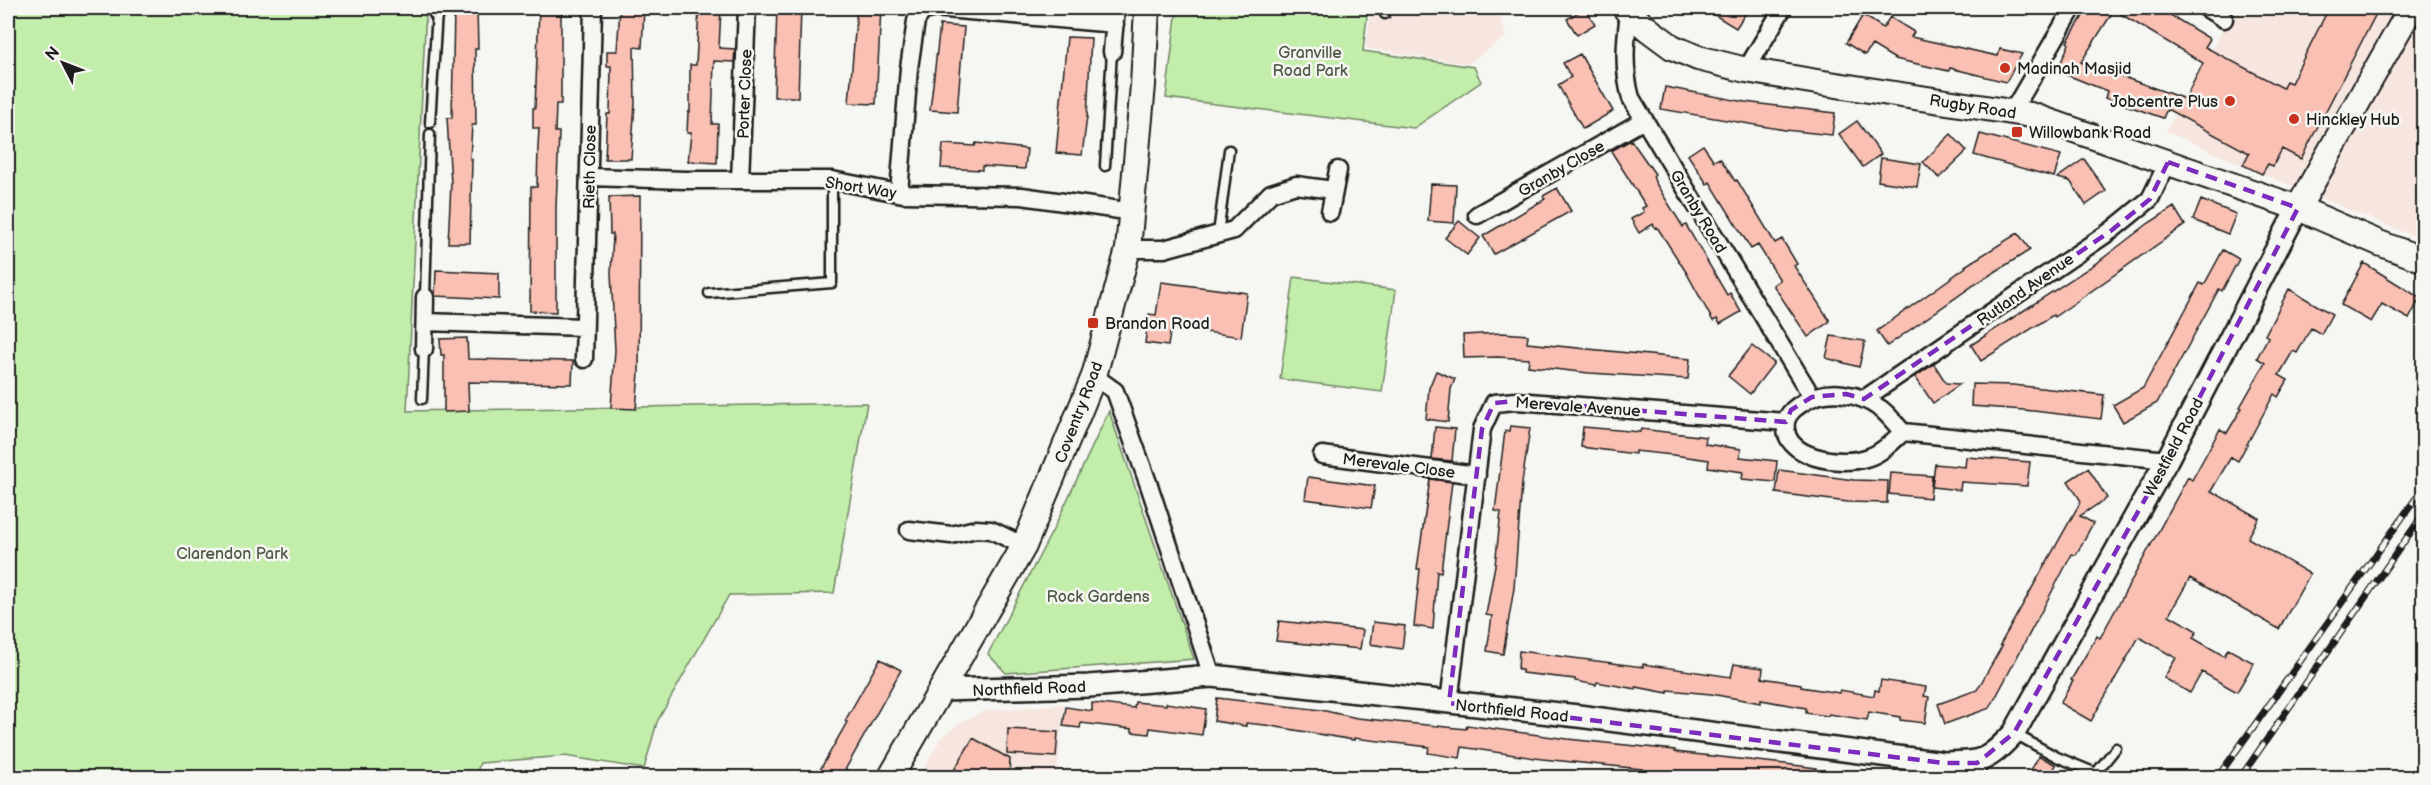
<svg xmlns="http://www.w3.org/2000/svg" width="2431" height="785" font-family="'Balsamiq Sans',sans-serif">
  <rect width="100%" height="100%" fill="#f6f6f2"/>
  <filter id="ink" filterUnits="userSpaceOnUse"><feTurbulence type="fractalNoise" baseFrequency=".0167" numOctaves="2"/><feDisplacementMap in="SourceGraphic" scale="12" xChannelSelector="R" yChannelSelector="G"/><feConvolveMatrix kernelMatrix="1 2 1 2 8 2 1 2 1" color-interpolation-filters="sRGB"/></filter>
  <g filter="url(#ink)">
    <path fill="#f7e6df" d="M 1371,8 L 1498,8 L 1506,37 L 1468,64 L 1366,48 Z
      M 2235,8 L 2423,8 L 2423,240 L 2262,174 L 2166,131 Z
      M 1064,704 L 1057,776 L 1010,771 L 1009,777 L 919,778 L 941,738 L 961,722 L 985,711 Z"/>
    <path fill="#c2edaa" stroke="#6f8463" stroke-width="1.5" d="M 8,8 L 426,8 L 407,411 L 867,403 L 834,593 L 729,595 L 657,722 L 644,769 L 565,756 L 480,763 L 475,778 L 8,777 Z
      M 1177,8 L 1368,8 L 1363,51 L 1474,67 L 1481,82 L 1414,128 L 1166,98 Z
      M 1294,277 L 1396,290 L 1382,392 L 1280,379 Z
      M 1109,411 L 1194,659 L 1006,673 L 988,654 L 1054,528 Z"/>
    <path fill="#fac0b3" stroke="#1c1c1c" stroke-width="1.5" fill-rule="evenodd" d="M 454,8 L 477,8 L 478,49 L 475,49 L 476,125 L 472,125 L 470,159 L 472,159 L 470,243 L 448,243 L 451,184 L 447,118 L 452,118 Z
      M 539,8 L 561,8 L 561,104 L 556,104 L 555,132 L 559,132 L 556,207 L 556,312 L 530,311 L 531,187 L 537,187 L 538,147 L 539,128 L 533,128 L 533,108 L 535,108 Z
      M 620,8 L 644,8 L 642,48 L 634,47 L 635,103 L 631,159 L 605,159 L 607,114 L 610,114 L 611,66 L 607,66 L 607,51 L 617,51 Z
      M 699,8 L 721,8 L 719,48 L 735,49 L 734,62 L 714,61 L 712,124 L 718,124 L 717,163 L 688,161 L 691,133 L 687,133 L 688,112 L 690,112 L 690,65 L 696,65 Z
      M 777,8 L 801,8 L 798,97 L 774,97 Z
      M 857,8 L 881,8 L 876,104 L 849,103 Z
      M 1585,8 L 1595,24 L 1577,35 L 1567,19 Z
      M 1703,8 L 1749,8 L 1736,28 Z
      M 2088,8 L 2159,8 L 2210,39 L 2205,47 L 2283,88 L 2286,81 L 2291,83 L 2329,8 L 2379,8 L 2301,159 L 2282,149 L 2273,166 L 2268,164 L 2262,174 L 2243,165 L 2249,153 L 2167,109 L 2163,118 L 2105,98 L 2107,91 L 2057,71 L 2069,44 L 2067,42 ZM 2114,10 L 2203,63 L 2185,99 L 2081,62 Z
      M 1863,15 L 1883,28 L 1890,17 L 1914,32 L 1911,37 L 1998,56 L 2000,49 L 2022,54 L 2006,82 L 1950,68 L 1949,71 L 1895,59 L 1872,45 L 1865,55 L 1846,43 Z
      M 940,25 L 964,27 L 957,112 L 930,110 Z
      M 1067,37 L 1091,38 L 1087,117 L 1082,155 L 1056,153 Z
      M 1580,54 L 1613,111 L 1583,129 L 1558,85 L 1571,77 L 1563,63 Z
      M 1665,87 L 1745,102 L 1835,113 L 1832,135 L 1785,130 L 1661,109 Z
      M 1857,121 L 1881,154 L 1863,167 L 1839,134 Z
      M 1951,134 L 1967,151 L 1939,178 L 1923,162 Z
      M 1980,134 L 2061,155 L 2054,177 L 1974,155 Z
      M 1631,140 L 1655,174 L 1653,176 L 1655,182 L 1683,227 L 1686,225 L 1727,295 L 1730,293 L 1741,312 L 1720,324 L 1717,319 L 1713,321 L 1686,272 L 1657,227 L 1655,228 L 1653,224 L 1639,233 L 1631,219 L 1644,212 L 1642,208 L 1646,206 L 1611,151 Z
      M 976,143 L 1027,149 L 1025,169 L 982,166 L 982,170 L 941,168 L 943,144 L 975,146 Z
      M 1703,145 L 1714,161 L 1720,158 L 1735,181 L 1737,180 L 1775,243 L 1782,239 L 1797,264 L 1794,266 L 1830,321 L 1808,337 L 1773,285 L 1780,280 L 1758,245 L 1751,249 L 1710,182 L 1707,184 L 1688,155 Z
      M 1881,158 L 1921,164 L 1917,187 L 1878,181 Z
      M 2084,159 L 2106,191 L 2086,205 L 2070,181 L 2057,178 Z
      M 1431,184 L 1456,185 L 1454,223 L 1428,221 Z
      M 1557,188 L 1571,211 L 1494,254 L 1483,236 L 1545,199 L 1543,196 Z
      M 640,196 L 639,373 L 636,409 L 611,408 L 615,350 L 611,273 L 613,234 L 610,234 L 609,197 Z
      M 2201,200 L 2236,214 L 2228,234 L 2193,220 Z
      M 2174,207 L 2185,225 L 2073,304 L 2054,317 L 2053,315 L 1981,361 L 1971,345 L 2098,262 L 2149,223 Z
      M 1459,221 L 1480,238 L 1467,255 L 1445,238 Z
      M 2018,233 L 2030,250 L 1974,285 L 1887,346 L 1877,331 L 1966,267 L 1965,266 Z
      M 2223,250 L 2239,259 L 2222,291 L 2219,289 L 2157,403 L 2123,422 L 2113,405 L 2143,388 L 2200,283 L 2204,285 Z
      M 2364,263 L 2420,298 L 2409,319 L 2382,304 L 2371,322 L 2341,305 Z
      M 436,270 L 499,273 L 499,299 L 435,296 Z
      M 1161,282 L 1247,293 L 1241,337 L 1171,327 L 1168,346 L 1145,343 L 1149,314 L 1156,315 Z
      M 2289,289 L 2332,314 L 2321,334 L 2311,328 L 2297,353 L 2293,351 L 2279,375 L 2288,380 L 2278,397 L 2274,394 L 2238,461 L 2231,457 L 2211,491 L 2259,518 L 2248,538 L 2310,574 L 2279,629 L 2190,578 L 2169,615 L 2197,631 L 2193,638 L 2224,656 L 2228,649 L 2254,663 L 2237,692 L 2202,672 L 2190,693 L 2164,678 L 2176,658 L 2139,637 L 2091,721 L 2060,703 L 2073,681 L 2071,680 L 2097,636 L 2100,638 L 2188,477 L 2192,480 L 2220,429 L 2227,433 L 2242,408 L 2240,407 L 2265,363 L 2257,358 L 2268,337 L 2265,335 Z
      M 1502,333 L 1528,335 L 1527,343 L 1690,359 L 1688,379 L 1589,373 L 1528,366 L 1529,359 L 1498,357 L 1464,358 L 1463,335 Z
      M 1831,336 L 1865,341 L 1859,367 L 1826,358 Z
      M 467,338 L 468,359 L 573,361 L 572,384 L 468,382 L 469,411 L 444,412 L 444,355 L 441,355 L 440,339 Z
      M 1752,346 L 1774,363 L 1750,394 L 1728,376 Z
      M 1934,364 L 1946,383 L 1960,384 L 1933,403 L 1915,377 Z
      M 1436,371 L 1455,379 L 1451,389 L 1448,422 L 1426,419 L 1429,388 Z
      M 1972,384 L 2013,385 L 2104,395 L 2101,419 L 2024,410 L 1971,406 Z
      M 1510,426 L 1530,428 L 1522,483 L 1514,588 L 1503,654 L 1487,651 L 1492,616 L 1486,615 L 1495,565 L 1501,512 L 1495,511 L 1505,431 L 1509,431 Z
      M 1435,427 L 1455,429 L 1452,461 L 1432,459 Z
      M 1583,427 L 1640,432 L 1641,429 L 1706,437 L 1705,444 L 1741,449 L 1740,457 L 1777,461 L 1775,482 L 1742,479 L 1743,472 L 1708,467 L 1709,460 L 1673,455 L 1635,451 L 1635,454 L 1581,447 Z
      M 1966,457 L 2030,462 L 2027,486 L 1961,482 L 1960,490 L 1932,487 L 1935,464 L 1965,467 Z
      M 2088,468 L 2107,498 L 2080,516 L 2093,523 L 2076,555 L 2072,554 L 1990,708 L 1945,724 L 1938,704 L 1977,690 L 2002,646 L 2000,645 L 2081,501 L 2068,481 Z
      M 1779,470 L 1854,480 L 1888,481 L 1887,503 L 1848,502 L 1776,493 Z
      M 1891,473 L 1932,476 L 1930,498 L 1889,494 Z
      M 1308,477 L 1375,486 L 1371,508 L 1305,499 Z
      M 1430,479 L 1452,482 L 1441,572 L 1437,571 L 1433,629 L 1414,626 L 1420,569 L 1417,569 Z
      M 1279,621 L 1363,630 L 1360,649 L 1276,641 Z
      M 1373,622 L 1405,626 L 1402,649 L 1370,644 Z
      M 1519,651 L 1643,667 L 1643,664 L 1731,677 L 1734,664 L 1763,668 L 1762,678 L 1801,684 L 1801,687 L 1839,693 L 1840,690 L 1874,696 L 1875,690 L 1879,691 L 1881,680 L 1926,687 L 1924,696 L 1929,697 L 1925,723 L 1900,720 L 1900,717 L 1869,712 L 1867,720 L 1829,714 L 1828,716 L 1806,713 L 1806,708 L 1761,700 L 1761,703 L 1711,694 L 1668,690 L 1668,693 L 1636,687 L 1636,689 L 1597,682 L 1596,685 L 1575,681 L 1575,679 L 1522,673 L 1522,670 L 1518,670 Z
      M 880,659 L 901,670 L 841,777 L 816,777 L 847,722 L 845,721 Z
      M 1217,698 L 1321,710 L 1357,718 L 1466,729 L 1467,725 L 1567,739 L 1675,750 L 1675,752 L 1785,764 L 1816,768 L 1815,777 L 1678,777 L 1642,772 L 1642,769 L 1542,759 L 1462,747 L 1460,758 L 1428,753 L 1429,747 L 1354,738 L 1354,740 L 1265,725 L 1246,723 L 1246,726 L 1214,721 Z
      M 1135,702 L 1166,705 L 1166,703 L 1206,709 L 1202,735 L 1150,728 L 1149,734 L 1132,732 L 1132,729 L 1081,723 L 1080,728 L 1063,726 L 1066,707 L 1092,711 L 1092,703 L 1134,708 Z
      M 1008,729 L 1058,732 L 1056,757 L 1007,754 Z
      M 973,738 L 1010,759 L 1009,777 L 950,777 Z
      M 2039,756 L 2056,765 L 2049,777 L 2027,777 Z"/>
    <g fill="none" stroke-linecap="round" stroke-linejoin="round">
      <g stroke="#1c1c1c" stroke-width="13">
        <path id="service" d="M 1385,14 L 1387,8
          M 430,123 L 437,12
          M 1105,166 L 1112,52
          M 1218,234 L 1229,150
          M 709,293 L 832,283 L 832,180
          M 425,297 L 430,134
          M 422,399 L 424,349
          M 2015,734 L 2057,757 L 2096,773 L 2116,748"/>
      </g>
      <g stroke="#1c1c1c" stroke-width="21">
        <path id="minor" d="M 2206,8 L 2224,19
          M 437,12 L 437,8
          M 1629,13 C 1625,43 1623,69 1631,98 L 1812,397
          M 1112,52 L 1116,8
          M 1746,70 L 1783,8
          M 2012,112 L 2073,8
          M 589,177 L 686,180 L 832,180 L 903,194 L 1022,196 L 1133,212
          M 740,180 L 747,8
          M 899,193 L 909,68 L 916,21 L 922,12 L 934,8 L 1115,24
          M 1330,212 L 1338,170
          M 1477,215 L 1644,120
          M 1128,249 L 1164,249 L 1234,230 L 1271,193 L 1296,185 L 1333,190
          M 425,322 L 584,327
          M 424,349 L 425,297
          M 584,359 L 593,8
          M 1094,376 L 1115,391 L 1150,488 L 1212,676
          M 1864,399 L 2112,230 L 2150,199 L 2168,162
          M 1903,432 C 1892,442 1881,454 1866,458 C 1842,466 1781,459 1786,422 C 1788,412 1796,407 1804,402 C 1828,387 1859,393 1881,409 C 1889,415 1896,425 1903,432 L 2167,460
          M 1322,455 L 1477,475
          M 909,530 L 951,535 L 976,529 L 991,530 L 1024,546
          M 1449,703 L 1482,429 L 1494,403 L 1516,401 L 1786,422
          M 1976,778 L 1977,763"/>
      </g>
      <g stroke="#1c1c1c" stroke-width="26">
        <path id="tertiary" d="M 941,690 L 1089,686 L 1212,676 L 1578,716 L 1944,763 C 1984,762 1986,762 2014,733 L 2167,460 L 2298,208"/>
      </g>
      <g stroke="#1c1c1c" stroke-width="28">
        <path id="secondary" d="M 1625,8 L 1629,13 L 1649,30 L 1672,47 L 1698,58 L 1746,70 L 1817,82 L 2031,115 L 2298,208 L 2379,243 L 2424,260
          M 2298,208 L 2411,8
          M 890,778 L 1024,546 L 1094,376 L 1128,249 L 1143,85 L 1147,8"/>
      </g>
      <use href="#service" stroke="#f6f6f2" stroke-width="8"/>
      <use href="#minor" stroke="#f6f6f2" stroke-width="16"/>
      <use href="#tertiary" stroke="#f6f6f2" stroke-width="21"/>
      <use href="#secondary" stroke="#f6f6f2" stroke-width="24"/>
      <g stroke="#1c1c1c" stroke-width="7">
        <path id="rail" d="M 2217,778 L 2424,487
          M 2240,778 L 2424,513"/>
      </g>
      <use href="#rail" stroke="#f6f6f2" stroke-width="4.5" stroke-dasharray="14" stroke-linecap="butt"/>
    </g>
  </g>
  <path fill="none" stroke="#7b2cbf" stroke-width="4.5" stroke-dasharray="12 8" stroke-linejoin="round" d="M 2168,162 L 2298,208 L 2167,460 L 2014,733 L 1977,763 L 1944,763 L 1449,703 L 1482,429 L 1494,403 L 1516,401 L 1786,422 L 1791,410 L 1812,397 L 1846,394 L 1864,399 L 2112,230 L 2150,199 Z"/>
  <g fill="#c8321e" stroke="#f6f6f2" stroke-width="2">
    <circle cx="2005" cy="68" r="6"/>
    <circle cx="2230" cy="101" r="6"/>
    <circle cx="2294" cy="119" r="6"/>
    <rect x="2011" y="126" width="12" height="12" rx="3"/>
    <rect x="1087" y="317" width="12" height="12" rx="3"/>
  </g>
  <g text-anchor="middle" stroke-width="5" stroke-linejoin="round" paint-order="stroke">
    <g font-size="16" fill="#4e5b47" stroke="#f6f6f2">
      <text x="1310" y="58">Granville<tspan x="1310" dy="18">Road Park</tspan></text>
      <text x="232" y="559">Clarendon Park</text>
      <text x="1098" y="602">Rock Gardens</text>
    </g>
    <g font-size="16" fill="#1c1c1c" stroke="#f6f6f2" text-anchor="start">
      <text x="2017" y="74">Madinah Masjid</text>
      <text x="2218" y="107" text-anchor="end">Jobcentre Plus</text>
      <text x="2306" y="125">Hinckley Hub</text>
      <text x="2029" y="138">Willowbank Road</text>
      <text x="1105" y="329">Brandon Road</text>
    </g>
    <g font-size="16" fill="#1c1c1c" stroke="#f6f6f2">
      <text transform="translate(744 94) rotate(-88)" y="6">Porter Close</text>
      <text transform="translate(1973 106) rotate(9)" y="6">Rugby Road</text>
      <text transform="translate(589 167) rotate(-89)" y="6">Rieth Close</text>
      <text transform="translate(1561 168) rotate(-30)" y="6">Granby Close</text>
      <text transform="translate(861 187) rotate(9)" y="6">Short Way</text>
      <text transform="translate(1699 211) rotate(59)" y="6">Granby Road</text>
      <text transform="translate(2025 289) rotate(-35)" y="6">Rutland Avenue</text>
      <text transform="translate(1578 406) rotate(4)" y="6">Merevale Avenue</text>
      <text transform="translate(1078 412) rotate(-69)" y="6">Coventry Road</text>
      <text transform="translate(2173 447) rotate(-62)" y="6">Westfield Road</text>
      <text transform="translate(1399 465) rotate(7)" y="6">Merevale Close</text>
      <text transform="translate(1029 688) rotate(-2)" y="6">Northfield Road</text>
      <text transform="translate(1512 710) rotate(6)" y="6">Northfield Road</text>
    </g>
  </g>
  <rect width="2431" height="785" fill="none" stroke="#f6f6f2" stroke-width="30"/>
  <rect x="15" y="15" width="2401" height="755" fill="none" stroke="#1c1c1c" stroke-width="2" filter="url(#ink)"/>
  <g transform="translate(63 63) rotate(312)" stroke="#f6f6f2" stroke-width="4.5" paint-order="stroke">
  <path d="M0-4.5L10 22L0 15L-10 22Z" fill="#1c1c1c"/>
  <text y="-9" font-size="16" font-weight="bold" text-anchor="middle" fill="#1c1c1c">N</text>
  </g>
</svg>
